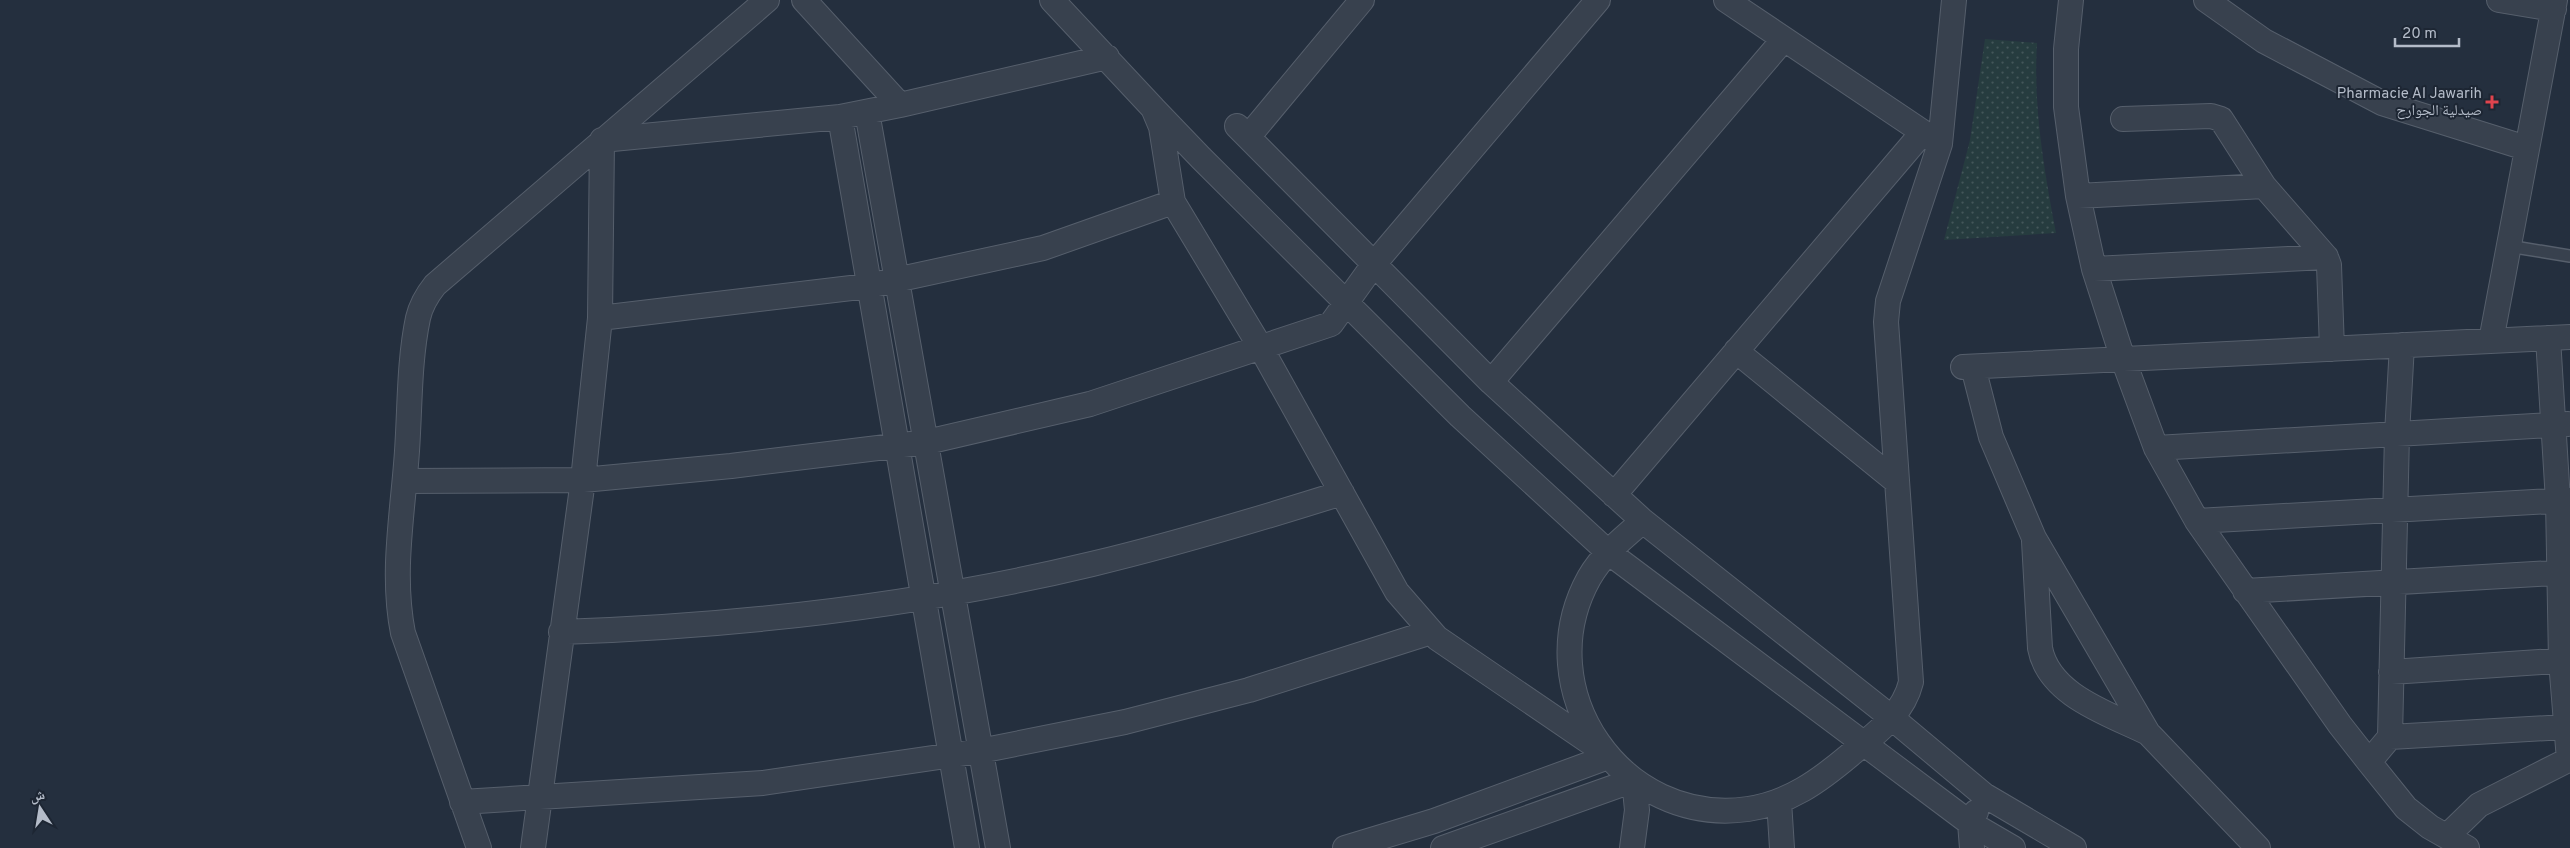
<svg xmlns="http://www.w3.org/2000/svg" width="2570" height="848" font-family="Overpass,'Noto Naskh Arabic',sans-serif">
  <defs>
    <pattern id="grass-dots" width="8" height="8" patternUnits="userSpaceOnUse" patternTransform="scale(1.25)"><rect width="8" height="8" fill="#263c3f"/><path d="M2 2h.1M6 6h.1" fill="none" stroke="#435659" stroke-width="1.8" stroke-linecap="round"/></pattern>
  </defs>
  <rect width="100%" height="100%" fill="#242f3e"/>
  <path fill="url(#grass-dots)" d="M 1985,39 L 2037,43 C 2033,107 2044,170 2056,233 L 1944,240 L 1970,140 Z"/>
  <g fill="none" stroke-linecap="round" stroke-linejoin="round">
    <g stroke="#565f6c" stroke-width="14">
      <path id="service" d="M 2508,246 L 2570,256"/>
    </g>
    <g stroke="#565f6c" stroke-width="26">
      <path id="minor" d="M 804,0 L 900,105
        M 1052,0 L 1153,108 L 1161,127 L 1173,202 L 1261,348 L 1397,592 L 1437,638 L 1597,747
        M 1726,0 L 1936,141
        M 2071,0 L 2066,49 L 2066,107 L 2078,196 L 2094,269 L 2123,359 L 2156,448 L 2197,521 L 2340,725 L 2369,762 L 2406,808 L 2430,827 L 2467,848
        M 2206,0 L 2264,41 L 2382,103 L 2526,148
        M 2499,0 L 2554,9
        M 1153,108 L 1201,158 L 1460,416 L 1608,552 L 1970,823 L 2013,848
        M 867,112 L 998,848
        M 840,117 L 967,848
        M 2123,119 L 2211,116 L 2221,119 L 2264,186 L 2326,257 L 2329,265 L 2332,349
        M 1237,126 L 1491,382 L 1643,521 L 1892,718 L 1984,795 L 2074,848
        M 1248,137 L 1362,0
        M 602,140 L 840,117 L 900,105 L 1107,57
        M 2078,196 L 2264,186
        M 2094,269 L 2326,257
        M 600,318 L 868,286 L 1043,248 L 1173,202
        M 2548,338 L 2558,501 L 2561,661 L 2569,760
        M 2491,341 L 2555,0
        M 1736,351 L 1897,482
        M 1963,367 L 2570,337
        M 1973,367 L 1991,437 L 2034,538 L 2148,733 L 2258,848
        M 1491,382 L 1784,39
        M 2156,448 L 2568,424
        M 405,481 L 583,480 L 731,466 L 927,442 L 1090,404 L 1331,324 L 1374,264 L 1598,0
        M 1614,495 L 1923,132
        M 1643,521 C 1623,538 1602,555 1589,578 C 1527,690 1622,827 1748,809 C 1789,803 1819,781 1850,755 C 1875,734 1903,715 1911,682 L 1886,322 L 1888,301 L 1940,144 L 1954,0
        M 2197,521 L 2570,500
        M 2034,541 L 2040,648 C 2049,696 2110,714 2148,733
        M 2245,591 L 2570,572
        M 561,632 C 740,626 917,606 1092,564 C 1176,544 1259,519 1342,493
        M 2391,672 L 2570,660
        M 2390,737 L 2565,727
        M 2369,762 L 2390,737 L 2397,434 L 2402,345
        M 1779,801 L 1782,848
        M 462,802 L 763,783 L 980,751 L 1125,722 L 1249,690 L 1431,632
        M 2447,836 L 2479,805 L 2570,759
        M 479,848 L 403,633 C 391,573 403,512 407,451 C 410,407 409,361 418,318 C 421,305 427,295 435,285 L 767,0
        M 533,848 L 583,480 L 600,318 L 602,140
        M 1345,848 L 1434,821 L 1608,757
        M 1443,848 L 1634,780
        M 1632,848 L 1637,810 L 1634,780
        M 1972,848 L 1970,823 L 1976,812"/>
    </g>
    <use href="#service" stroke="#38414e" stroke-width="11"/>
    <use href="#minor" stroke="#38414e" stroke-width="24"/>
  </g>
  <path fill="#e0444e" stroke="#1d2633" stroke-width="2" d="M2489.5 94.5h5v5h5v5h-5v5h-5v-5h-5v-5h5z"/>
  <g text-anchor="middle" stroke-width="4" stroke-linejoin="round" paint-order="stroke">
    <g font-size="15" fill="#b4bcc9" stroke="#1d2633" text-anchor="end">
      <text x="2482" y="98">Pharmacie Al Jawarih<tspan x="2482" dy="17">صيدلية الجوارح</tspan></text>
    </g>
  </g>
  <g transform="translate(40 808) rotate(348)" stroke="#1d2633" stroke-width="4" paint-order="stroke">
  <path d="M0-4L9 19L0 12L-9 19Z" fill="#b4bcc9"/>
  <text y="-8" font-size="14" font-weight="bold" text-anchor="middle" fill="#b4bcc9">ش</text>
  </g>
  <path d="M2395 38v8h64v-8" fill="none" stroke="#b4bcc9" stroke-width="2.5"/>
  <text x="2402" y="38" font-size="15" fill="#b4bcc9" stroke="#1d2633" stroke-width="4" paint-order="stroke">20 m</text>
</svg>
